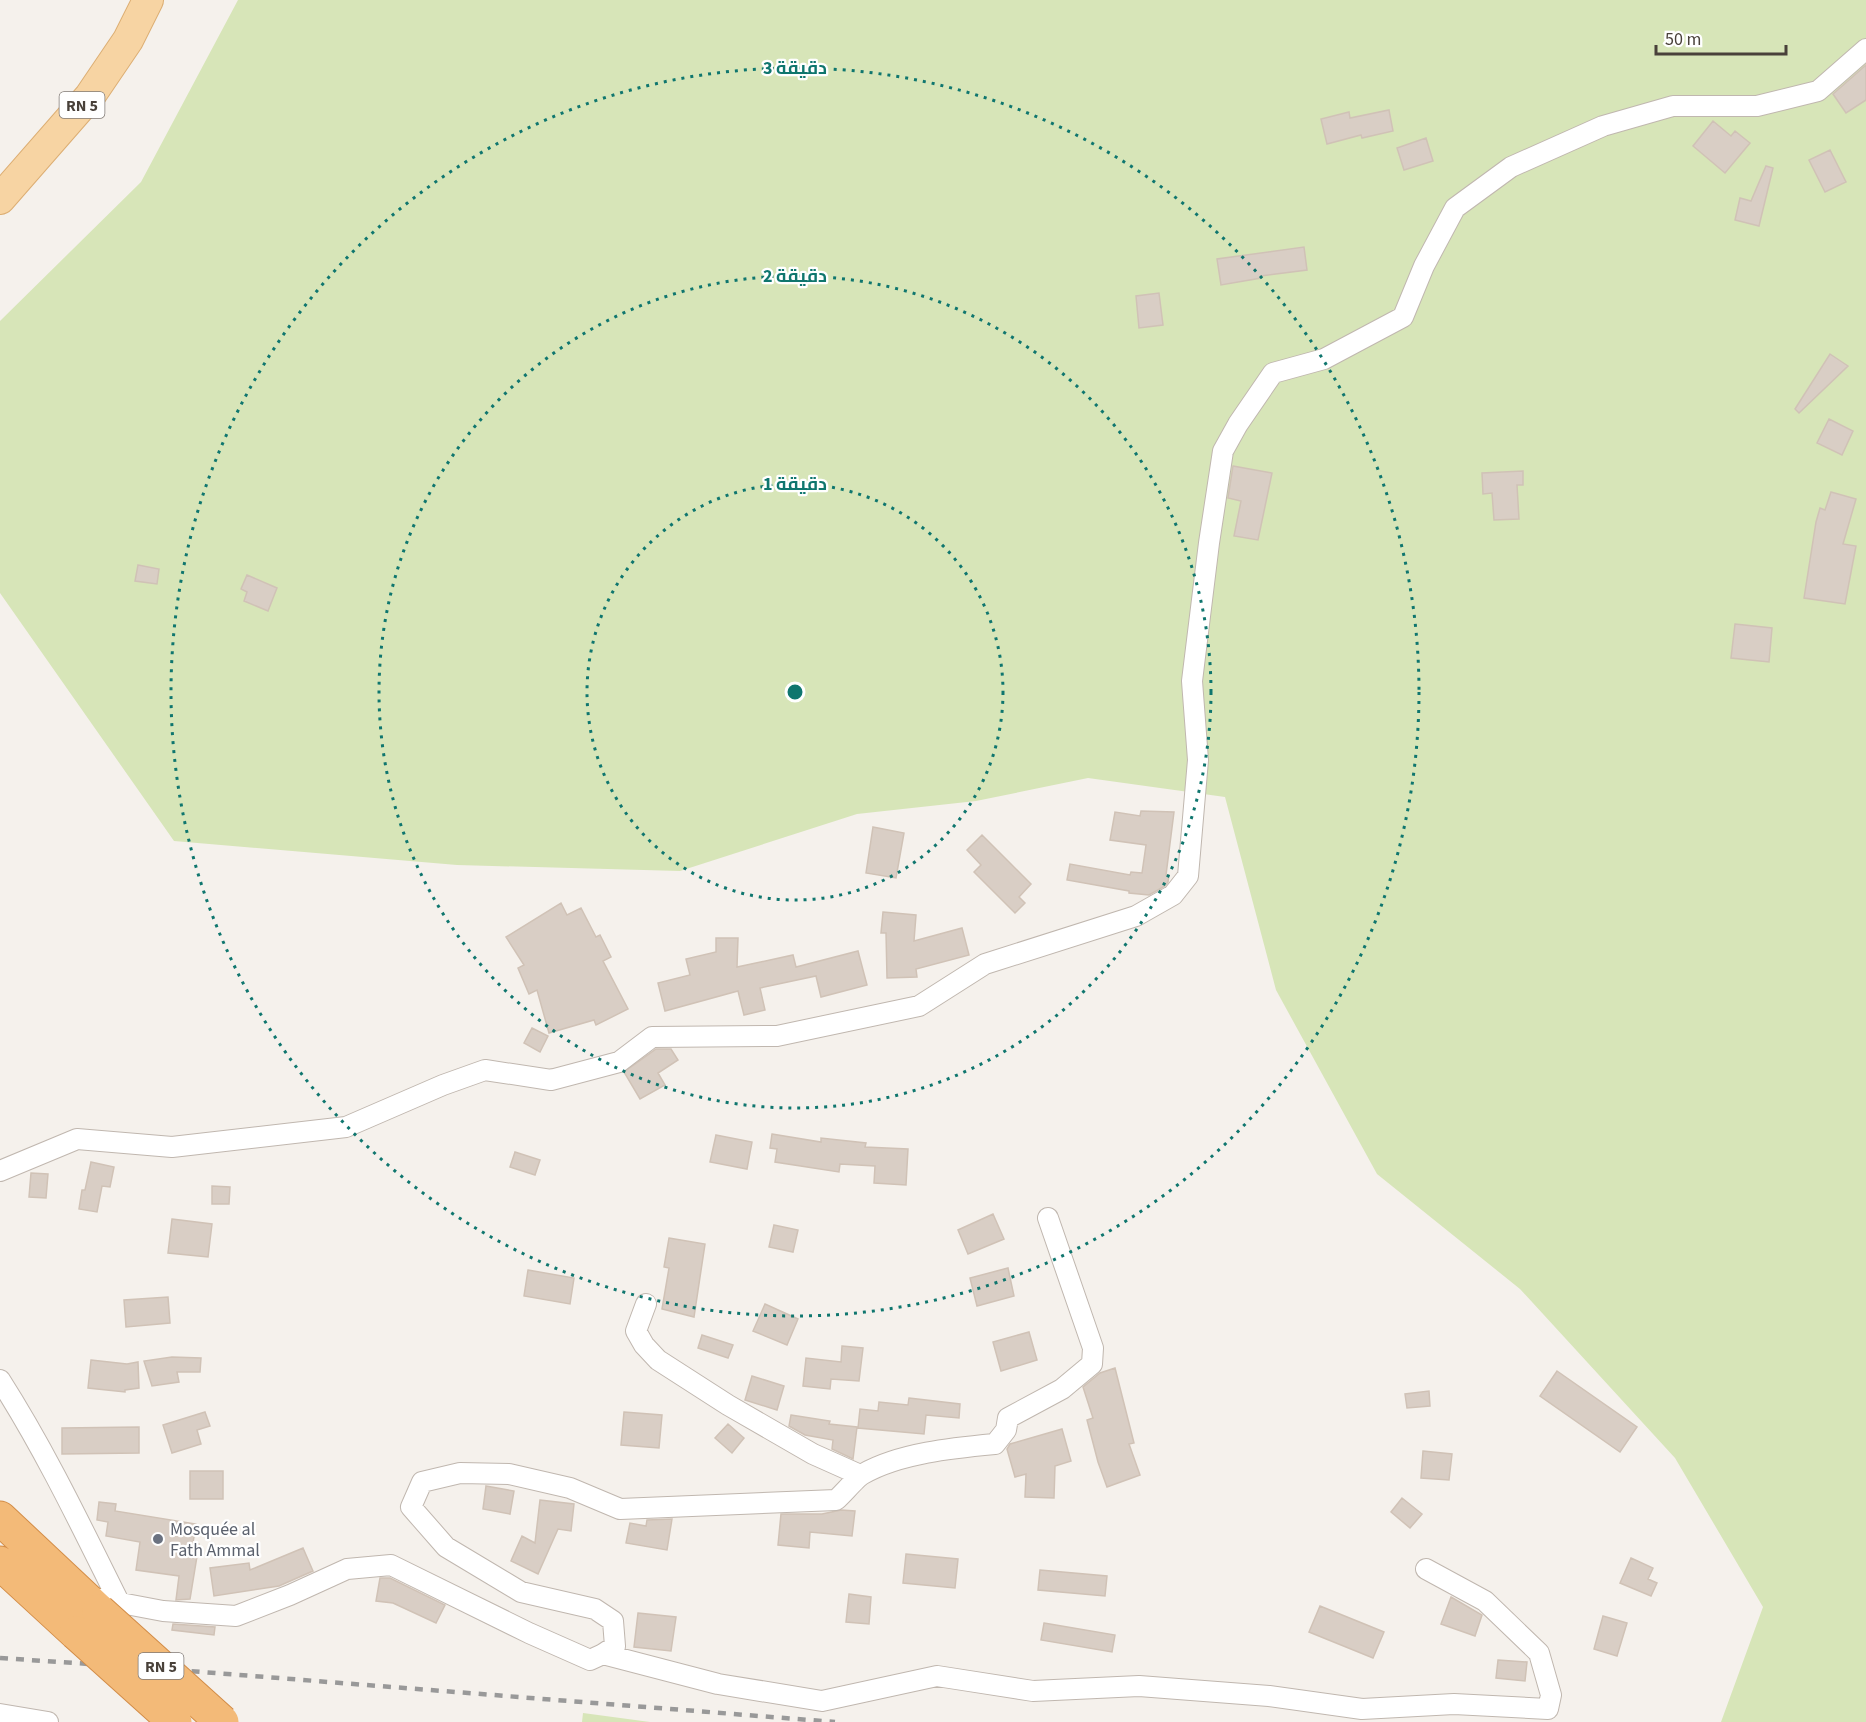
<svg xmlns="http://www.w3.org/2000/svg" width="1866" height="1722" font-family="'Source Sans 3',Cairo,sans-serif">
  <rect width="100%" height="100%" fill="#f5f1ec"/>
  <path fill="#d7e5b8" d="M 238,0 L 1866,0 L 1866,1722 L 1721,1722 L 1763,1607 L 1675,1458 L 1520,1289 L 1377,1174 L 1276,990 L 1225,797 L 1088,778 L 976,801 L 857,814 L 680,871 L 457,865 L 174,841 L 0,593 L 0,321 L 141,182 Z
    M 583,1713 L 650,1722 L 582,1722 Z"/>
  <path fill="#d9cec5" stroke="#d0c2b6" stroke-width="1.5" d="M 1866,65 L 1866,100 L 1846,113 L 1833,94 Z
    M 1389,110 L 1393,131 L 1362,138 L 1361,135 L 1327,144 L 1321,119 L 1349,112 L 1350,118 Z
    M 1713,121 L 1731,136 L 1735,131 L 1750,143 L 1725,173 L 1693,146 Z
    M 1426,138 L 1433,161 L 1404,170 L 1397,148 Z
    M 1830,150 L 1846,182 L 1825,192 L 1809,160 Z
    M 1766,166 L 1773,168 L 1759,226 L 1735,220 L 1740,198 L 1751,201 Z
    M 1304,247 L 1307,270 L 1261,276 L 1261,278 L 1221,285 L 1217,259 Z
    M 1159,293 L 1163,325 L 1139,328 L 1136,296 Z
    M 1830,354 L 1848,366 L 1799,413 L 1795,409 Z
    M 1829,419 L 1853,431 L 1842,455 L 1817,443 Z
    M 1233,466 L 1272,473 L 1258,540 L 1234,536 L 1241,501 L 1228,498 Z
    M 1523,471 L 1523,485 L 1517,485 L 1519,519 L 1494,520 L 1492,493 L 1483,494 L 1482,473 Z
    M 1831,492 L 1856,499 L 1843,544 L 1856,546 L 1845,604 L 1804,598 L 1816,522 L 1820,508 L 1825,510 Z
    M 138,565 L 159,569 L 157,584 L 135,581 Z
    M 247,575 L 277,588 L 268,611 L 244,601 L 247,592 L 241,589 Z
    M 1735,624 L 1772,628 L 1769,662 L 1731,658 Z
    M 1141,811 L 1174,812 L 1166,875 L 1169,875 L 1168,882 L 1165,886 L 1149,895 L 1129,893 L 1129,891 L 1067,880 L 1070,864 L 1130,875 L 1131,872 L 1142,873 L 1146,845 L 1110,840 L 1115,812 L 1140,816 Z
    M 873,827 L 904,833 L 896,878 L 866,873 Z
    M 982,835 L 1031,884 L 1019,897 L 1025,903 L 1015,913 L 974,872 L 981,865 L 967,850 Z
    M 561,903 L 567,915 L 581,908 L 596,937 L 600,935 L 611,957 L 603,961 L 628,1009 L 596,1025 L 594,1020 L 549,1033 L 537,990 L 529,994 L 518,968 L 524,965 L 506,937 Z
    M 883,912 L 916,915 L 914,941 L 962,928 L 969,955 L 916,969 L 917,977 L 887,978 L 886,933 L 881,933 Z
    M 716,938 L 738,938 L 737,967 L 793,955 L 796,967 L 858,951 L 867,985 L 821,997 L 816,976 L 760,988 L 765,1010 L 744,1015 L 738,991 L 665,1011 L 658,983 L 690,975 L 686,959 L 716,952 Z
    M 532,1028 L 548,1036 L 540,1052 L 524,1043 Z
    M 656,1049 L 671,1049 L 678,1060 L 658,1073 L 665,1085 L 640,1099 L 624,1072 Z
    M 772,1134 L 821,1142 L 821,1138 L 866,1143 L 865,1147 L 908,1149 L 906,1185 L 874,1183 L 875,1166 L 840,1164 L 839,1172 L 775,1162 L 777,1149 L 770,1148 Z
    M 716,1135 L 752,1142 L 747,1169 L 710,1162 Z
    M 515,1152 L 540,1160 L 535,1175 L 510,1167 Z
    M 91,1162 L 114,1167 L 110,1187 L 102,1186 L 97,1212 L 79,1209 L 82,1190 L 85,1190 Z
    M 31,1173 L 48,1174 L 46,1198 L 29,1197 Z
    M 212,1186 L 230,1187 L 229,1204 L 212,1204 Z
    M 993,1214 L 1004,1239 L 968,1254 L 958,1230 Z
    M 172,1219 L 212,1224 L 208,1257 L 168,1253 Z
    M 774,1225 L 798,1230 L 793,1252 L 769,1247 Z
    M 669,1238 L 705,1244 L 694,1317 L 662,1309 L 669,1268 L 664,1267 Z
    M 1008,1268 L 1014,1296 L 977,1306 L 970,1278 Z
    M 528,1270 L 574,1278 L 570,1304 L 524,1296 Z
    M 168,1297 L 170,1323 L 126,1327 L 124,1300 Z
    M 765,1304 L 798,1319 L 787,1345 L 753,1331 Z
    M 1029,1332 L 1037,1360 L 1001,1371 L 993,1342 Z
    M 702,1335 L 733,1345 L 728,1358 L 698,1348 Z
    M 842,1346 L 863,1348 L 859,1381 L 831,1379 L 830,1389 L 803,1386 L 806,1358 L 841,1362 Z
    M 172,1357 L 201,1358 L 200,1372 L 177,1372 L 179,1382 L 152,1386 L 144,1361 Z
    M 91,1360 L 127,1364 L 138,1362 L 139,1388 L 125,1390 L 125,1392 L 88,1388 Z
    M 1115,1368 L 1134,1443 L 1129,1444 L 1140,1475 L 1107,1487 L 1098,1462 L 1087,1420 L 1093,1418 L 1083,1387 L 1100,1373 Z
    M 1557,1371 L 1637,1427 L 1620,1452 L 1540,1396 Z
    M 752,1376 L 784,1386 L 777,1410 L 745,1400 Z
    M 1429,1391 L 1430,1406 L 1407,1408 L 1405,1394 Z
    M 909,1398 L 960,1404 L 959,1418 L 926,1415 L 924,1434 L 858,1428 L 860,1409 L 878,1411 L 879,1402 L 908,1405 Z
    M 205,1412 L 210,1426 L 197,1430 L 201,1444 L 172,1453 L 163,1425 Z
    M 624,1412 L 662,1415 L 659,1448 L 621,1445 Z
    M 791,1415 L 830,1421 L 829,1424 L 857,1427 L 853,1459 L 832,1449 L 833,1440 L 805,1435 L 789,1426 Z
    M 728,1424 L 744,1438 L 732,1453 L 715,1438 Z
    M 139,1427 L 139,1453 L 62,1454 L 62,1428 Z
    M 1062,1429 L 1071,1461 L 1055,1466 L 1054,1498 L 1025,1497 L 1026,1474 L 1015,1477 L 1007,1449 L 1010,1444 Z
    M 1423,1451 L 1452,1454 L 1449,1480 L 1421,1478 Z
    M 190,1471 L 223,1471 L 223,1499 L 190,1499 Z
    M 486,1486 L 514,1491 L 510,1514 L 483,1509 Z
    M 1402,1498 L 1422,1514 L 1410,1528 L 1391,1512 Z
    M 540,1500 L 574,1504 L 571,1531 L 558,1529 L 538,1574 L 511,1561 L 522,1536 L 535,1543 Z
    M 99,1502 L 116,1504 L 115,1511 L 196,1524 L 193,1543 L 199,1544 L 190,1599 L 176,1600 L 179,1576 L 136,1570 L 140,1542 L 106,1536 L 108,1522 L 97,1520 Z
    M 841,1510 L 855,1511 L 852,1536 L 810,1532 L 809,1548 L 778,1545 L 781,1514 L 822,1514 Z
    M 672,1519 L 667,1550 L 626,1543 L 630,1523 L 646,1526 L 647,1520 Z
    M 303,1548 L 313,1571 L 279,1586 L 214,1596 L 210,1568 L 249,1563 L 250,1570 Z
    M 906,1554 L 958,1559 L 955,1588 L 903,1583 Z
    M 1631,1558 L 1653,1568 L 1648,1579 L 1657,1583 L 1651,1596 L 1620,1583 Z
    M 1040,1570 L 1107,1576 L 1105,1596 L 1038,1590 Z
    M 380,1578 L 390,1578 L 445,1605 L 436,1623 L 393,1603 L 376,1601 Z
    M 849,1594 L 871,1597 L 869,1624 L 846,1622 Z
    M 1451,1597 L 1482,1615 L 1475,1636 L 1441,1624 Z
    M 1320,1606 L 1384,1632 L 1373,1658 L 1309,1632 Z
    M 638,1613 L 676,1617 L 671,1651 L 634,1647 Z
    M 1603,1616 L 1627,1623 L 1617,1656 L 1594,1649 Z
    M 1044,1623 L 1115,1635 L 1112,1652 L 1041,1640 Z
    M 173,1624 L 215,1627 L 214,1635 L 172,1630 Z
    M 1498,1660 L 1527,1662 L 1525,1681 L 1496,1678 Z"/>
  <g fill="none" stroke-linecap="round" stroke-linejoin="round">
    <g stroke="#c0b7af" stroke-width="22">
      <path id="street" d="M 0,1171 L 77,1139 L 172,1147 L 346,1127 L 443,1085 L 485,1070 L 551,1080 L 619,1062 L 652,1037 L 777,1036 L 919,1006 L 985,964 L 1136,916 L 1173,895 L 1188,876 L 1198,760 L 1192,681 L 1209,543 L 1223,451 L 1238,424 L 1273,373 L 1324,359 L 1403,317 L 1424,266 L 1455,208 L 1511,167 L 1603,126 L 1673,106 L 1757,106 L 1818,91 L 1866,49
        M 646,1304 L 636,1331 L 644,1345 L 658,1360 L 728,1405 L 813,1454 L 860,1475
        M 0,1380 C 46,1452 82,1528 120,1604
        M 89,1597 L 163,1611 L 236,1616 L 290,1595 L 347,1569 L 391,1565 L 529,1633 L 590,1660 L 603,1654 L 615,1646 L 613,1621 L 595,1609 L 521,1592 L 446,1547 L 411,1507 L 422,1482 L 460,1473 L 509,1474 L 570,1488 L 620,1509 L 836,1500 C 843,1494 857,1477 863,1474 C 900,1453 953,1448 995,1444 L 1006,1430 L 1008,1418 L 1062,1389 L 1092,1364 L 1093,1348 L 1048,1218
        M 603,1654 L 718,1684 L 822,1701 L 937,1676 L 1033,1691 L 1139,1686 L 1269,1696 L 1362,1709 L 1454,1704 L 1548,1709 L 1551,1695 L 1539,1653 L 1485,1601 L 1426,1569
        M 0,1714 L 48,1722"/>
    </g>
    <g stroke="#dcae73" stroke-width="32">
      <path id="primary" d="M 0,199 L 90,96 L 128,40 L 148,0"/>
    </g>
    <g stroke="#d38d48" stroke-width="35">
      <path id="highway" d="M 0,1518 L 99,1611
        M 0,1563 L 76,1633"/>
    </g>
    <use href="#street" stroke="#fff" stroke-width="20"/>
    <use href="#primary" stroke="#f7d4a3" stroke-width="30"/>
    <use href="#highway" stroke="#f3ba78" stroke-width="33"/>
    <path stroke="#999" stroke-width="4.5" stroke-dasharray="8 8" stroke-linecap="butt" d="M 0,1658 L 164,1669 L 835,1722"/>
    <g stroke="#d38d48" stroke-width="35" stroke-linecap="butt">
      <path id="highway-bridge" d="M 99,1611 L 222,1722
        M 76,1633 L 175,1722"/>
    </g>
    <use href="#highway-bridge" stroke="#f3ba78" stroke-width="33"/>
  </g>
  <g fill="none" stroke="#0f766e" stroke-width="3" stroke-dasharray="3 6">
    <circle cx="795" cy="692" r="208"/>
    <circle cx="795" cy="692" r="416"/>
    <circle cx="795" cy="692" r="624"/>
  </g>
  <circle fill="#6b7280" stroke="#fff" stroke-width="2" cx="158" cy="1539" r="6"/>
  <g text-anchor="middle" stroke-width="4.5" stroke-linejoin="round" paint-order="stroke">
    <g fill="#fff" stroke="#807a75" stroke-width="1.5">
      <rect x="59.5" y="92" width="45" height="26" rx="4.5"/>
      <rect x="138.5" y="1653" width="45" height="26" rx="4.5"/>
    </g>
    <g font-size="16" font-weight="bold" fill="#49413a">
      <text x="82" y="111">RN 5</text>
      <text x="161" y="1672">RN 5</text>
    </g>
    <g font-size="18" fill="#5b616d" stroke="#fff" text-anchor="start">
      <text x="170" y="1535">Mosquée al<tspan x="170" dy="21">Fath Ammal</tspan></text>
    </g>
  </g>
  <circle cx="795" cy="692" r="9" fill="#0f766e" stroke="#fff" stroke-width="3"/>
  <g font-size="18" text-anchor="middle" font-weight="bold" fill="#0f766e" stroke="#fff" stroke-width="4.5" stroke-linejoin="round" paint-order="stroke">
    <text x="795" y="74">3 دقيقة</text>
    <text x="795" y="282">2 دقيقة</text>
    <text x="795" y="490">1 دقيقة</text>
  </g>
  <path d="M1656 45v9h130v-9" fill="none" stroke="#49413a" stroke-width="3"/>
  <text x="1665" y="45" font-size="18" fill="#49413a" stroke="#ffffff" stroke-width="4.5" paint-order="stroke">50 m</text>
</svg>
